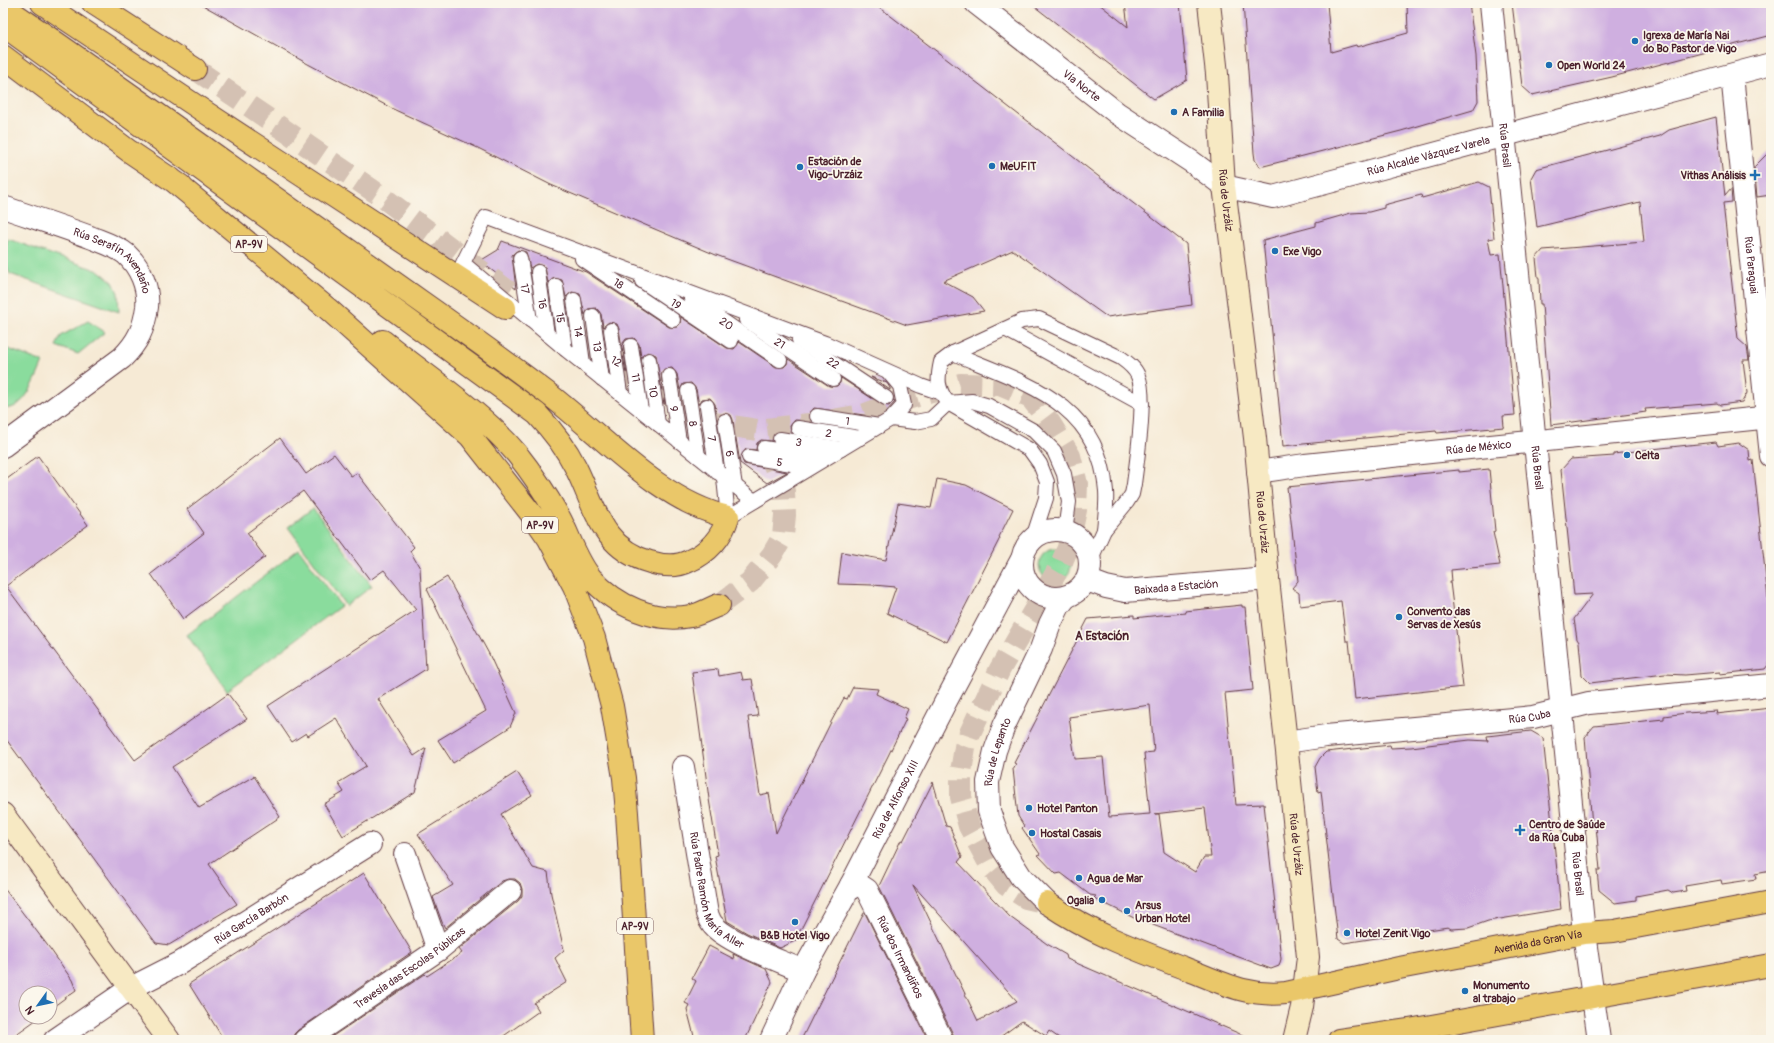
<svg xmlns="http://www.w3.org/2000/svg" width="1774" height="1043" font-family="Pangolin,sans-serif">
  <rect width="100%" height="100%" fill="#fbf7ec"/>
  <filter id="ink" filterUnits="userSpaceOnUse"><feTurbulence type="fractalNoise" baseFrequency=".025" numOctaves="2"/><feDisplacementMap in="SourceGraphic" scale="8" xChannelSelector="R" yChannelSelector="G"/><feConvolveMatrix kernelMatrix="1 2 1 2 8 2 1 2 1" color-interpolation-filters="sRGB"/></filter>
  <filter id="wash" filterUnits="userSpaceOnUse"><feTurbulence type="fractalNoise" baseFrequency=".012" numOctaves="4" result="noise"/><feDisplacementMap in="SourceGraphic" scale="16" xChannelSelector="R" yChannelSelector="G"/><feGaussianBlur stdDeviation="0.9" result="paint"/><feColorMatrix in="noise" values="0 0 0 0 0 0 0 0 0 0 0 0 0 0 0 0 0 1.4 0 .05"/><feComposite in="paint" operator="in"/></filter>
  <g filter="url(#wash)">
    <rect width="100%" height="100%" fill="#f6ead5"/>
    <path fill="#8adc9d" stroke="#6a7e64" d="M 8,239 L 99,271 L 113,282 L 118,293 L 119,312 L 10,274 L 3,258 Z
      M 88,321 L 105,332 L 78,354 L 56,346 L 61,336 Z
      M 3,347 L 43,362 C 37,376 24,413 3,408 Z
      M 313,508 L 372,586 L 346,606 L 288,527 Z
      M 299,549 L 341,606 L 227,691 L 187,635 Z
      M1039 565a16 16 0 1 1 32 0a16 16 0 1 1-32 0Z"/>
    <g id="blocks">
      <path fill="#cfafe0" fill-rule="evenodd" d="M 199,3 L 874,3 L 1186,244 L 1192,305 L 1107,317 L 1013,250 L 943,281 L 973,297 L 984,311 L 907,325 L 716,255 L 551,185 L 478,148 L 393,109 L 308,64 Z
        M 1030,3 L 1098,3 L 1128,27 L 1125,3 L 1180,3 L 1187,80 L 1154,99 Z
        M 1243,3 L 1327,3 L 1331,52 L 1356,45 L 1357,47 L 1408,33 L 1407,3 L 1469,3 L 1476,56 L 1478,101 L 1473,110 L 1401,131 L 1260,167 L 1255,160 L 1254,153 Z
        M 1512,3 L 1771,3 L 1771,35 L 1612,77 L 1532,95 L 1522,86 Z
        M 1716,117 L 1725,196 L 1731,189 L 1732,202 L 1723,203 L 1738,339 L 1747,347 L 1749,360 L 1743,360 L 1747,393 L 1742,402 L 1720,405 L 1717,403 L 1645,409 L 1646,412 L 1551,425 L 1542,304 L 1540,304 L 1539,279 L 1538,277 L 1536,258 L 1543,250 L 1644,242 L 1640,202 L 1537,227 L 1531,178 L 1536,169 L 1660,136 L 1669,130 Z
        M 1771,150 L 1771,195 L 1757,197 L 1754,167 Z
        M 1479,182 L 1489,187 L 1494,238 L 1488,239 L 1491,255 L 1500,254 L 1515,415 L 1503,416 L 1504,427 L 1437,433 L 1436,431 L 1283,446 L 1263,240 L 1316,226 L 1316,223 L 1351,213 L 1369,212 L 1384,208 L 1384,205 L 1421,195 L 1422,198 Z
        M 502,241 L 586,272 L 669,327 L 677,327 L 680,324 L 681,317 L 727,348 L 734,349 L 739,342 L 776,367 L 784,367 L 787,364 L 788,359 L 829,386 L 837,386 L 840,383 L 841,378 L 882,405 L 889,406 L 894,400 L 895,402 L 886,412 L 878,417 L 814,408 L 809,414 L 811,421 L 795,420 L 790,426 L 791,432 L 777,431 L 773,434 L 772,441 L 761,440 L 757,443 L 756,450 L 746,449 L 741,456 L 744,464 L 787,472 L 767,483 L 740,463 L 733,420 L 731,415 L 724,413 L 717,417 L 715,404 L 710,398 L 702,399 L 699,405 L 696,389 L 691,383 L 683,384 L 680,390 L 677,374 L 672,368 L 664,369 L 661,373 L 665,404 L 664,404 L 656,355 L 648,352 L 641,357 L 639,344 L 634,338 L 626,339 L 623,343 L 627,375 L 626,374 L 619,329 L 617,324 L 609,322 L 603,327 L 601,314 L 596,308 L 588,309 L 585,315 L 580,294 L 572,292 L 566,297 L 562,280 L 554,278 L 548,283 L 545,267 L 537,264 L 530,268 L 526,252 L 518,250 L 512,255 L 516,289 L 480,261 L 498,250 Z
        M 871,377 L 887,383 L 890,388 L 890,390 Z
        M 280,438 L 306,474 L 334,454 L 351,476 L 357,473 L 414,547 L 410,551 L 420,568 L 426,669 L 378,699 L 414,756 L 426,748 L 415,792 L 343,836 L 324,804 L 344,792 L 338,783 L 366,766 L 336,718 L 308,736 L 306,733 L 292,742 L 268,706 L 416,610 L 384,570 L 370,580 L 303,491 L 247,533 L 265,557 L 183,619 L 151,574 L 204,533 L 187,509 Z
        M 1716,442 L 1718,446 L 1739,443 L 1749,450 L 1750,461 L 1753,460 L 1771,626 L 1771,661 L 1765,669 L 1720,674 L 1720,672 L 1685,675 L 1665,674 L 1590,683 L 1582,675 L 1579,642 L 1577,639 L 1574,619 L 1593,594 L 1574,595 L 1561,470 L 1571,459 L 1614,456 L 1614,454 L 1643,450 Z
        M 38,456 L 88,525 L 6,586 L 135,760 L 228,694 L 247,719 L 172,767 L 199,808 L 254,776 L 280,817 L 209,864 L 237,904 L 169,945 L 156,943 L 3,735 L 3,482 Z
        M 1489,469 L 1495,531 L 1493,532 L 1500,565 L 1451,570 L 1452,582 L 1450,582 L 1463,687 L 1355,699 L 1349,641 L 1346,641 L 1341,601 L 1300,606 L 1299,593 L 1292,588 L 1298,581 L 1287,487 L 1459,470 L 1459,472 Z
        M 937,479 L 966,485 L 1013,509 L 999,537 L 1000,538 L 947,642 L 887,613 L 896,587 L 873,585 L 838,584 L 842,552 L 886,560 L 898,503 L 931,508 Z
        M 447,577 L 489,654 L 516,713 L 510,727 L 453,763 L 438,740 L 486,711 L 427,589 Z
        M 1242,605 L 1242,607 L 1245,607 L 1253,690 L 1225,693 L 1236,805 L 1264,804 L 1281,959 L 1279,966 L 1271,969 L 1134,918 L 1094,898 L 1096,896 L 1090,895 L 1061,873 L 1056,874 L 1038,855 L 1040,854 L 1022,828 L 1024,826 L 1018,816 L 1013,769 L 1016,764 L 1014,763 L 1088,619 L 1134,615 L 1134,618 L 1161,615 L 1186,613 L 1185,611 ZM 1150,705 L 1154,752 L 1144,753 L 1150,814 L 1109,817 L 1103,757 L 1075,759 L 1069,717 ZM 1205,808 L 1211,857 L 1204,857 L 1195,872 L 1164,852 L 1159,814 L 1154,814 Z
        M 718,669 L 719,676 L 741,672 L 743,680 L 752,679 L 758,716 L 748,717 L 760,795 L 769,793 L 776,833 L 831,722 L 844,698 L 847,699 L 853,687 L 878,689 L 876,694 L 908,709 L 904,718 L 906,719 L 888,756 L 795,941 L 780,948 L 747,933 L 727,921 L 715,856 L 718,855 L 709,799 L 692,672 Z
        M 1771,708 L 1771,871 L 1755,874 L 1756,879 L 1722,884 L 1721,880 L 1685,886 L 1686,891 L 1673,893 L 1668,890 L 1636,896 L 1636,900 L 1615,903 L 1599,890 L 1597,870 L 1600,870 L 1596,825 L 1592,826 L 1585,737 L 1594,726 L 1664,719 L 1664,716 L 1686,713 L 1717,711 L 1716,714 Z
        M 1531,731 L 1543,738 L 1561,909 L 1488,921 L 1468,928 L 1451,929 L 1448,927 L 1344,943 L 1338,939 L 1321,791 L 1318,792 L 1315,767 L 1320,758 L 1326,752 L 1390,745 L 1391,748 L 1411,747 L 1470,740 L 1488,741 L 1487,736 Z
        M 517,772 L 532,795 L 501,814 L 533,868 L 548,872 L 551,894 L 564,950 L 555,958 L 567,982 L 534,1003 L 539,1011 L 498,1040 L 327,1040 L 425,974 L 427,976 L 462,953 L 459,949 L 518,901 L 522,896 L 522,889 L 520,883 L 515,879 L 508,879 L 502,881 L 445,928 L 442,922 L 433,897 L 453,885 L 418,834 Z
        M 933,782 L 946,826 L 950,827 L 962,857 L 958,862 L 1010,917 L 1047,944 L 1066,955 L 1067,959 L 1254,1040 L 1062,1040 L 1049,1031 L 1046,1036 L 1022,1021 L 996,1040 L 954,1040 L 953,1034 L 879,886 L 901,840 L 903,841 ZM 913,885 L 1017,1001 L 978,1021 Z
        M 364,873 L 412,952 L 298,1030 L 294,1034 L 293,1040 L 224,1040 L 189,984 Z
        M 3,887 L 51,950 L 72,980 L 76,990 L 50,1009 L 50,993 L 26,993 L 26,1017 L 40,1017 L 8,1040 L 3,1040 Z
        M 864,913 L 865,913 L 928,1040 L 801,1040 Z
        M 709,946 L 734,959 L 733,954 L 766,969 L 772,982 L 745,1040 L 695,1040 L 687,1009 L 689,1005 L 685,1003 L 696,981 L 692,978 Z"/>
    </g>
  </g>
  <g filter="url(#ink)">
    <use href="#blocks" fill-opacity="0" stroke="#643d44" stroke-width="1"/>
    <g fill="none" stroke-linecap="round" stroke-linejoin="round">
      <g stroke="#d4c1b3" stroke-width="22" stroke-dasharray="22 11" stroke-linecap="butt">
        <path id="s1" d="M 195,69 L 381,196 L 552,324 L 654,383"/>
        <path d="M 585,360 L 621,383 L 685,414 L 715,423 L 757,430 L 809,424 L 863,415 L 897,402 L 960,384 L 1000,385 L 1031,398 L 1050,423 L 1070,456 L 1077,484 L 1076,510 L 1068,548 L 1060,566 L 1000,669 L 970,733 L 965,747 L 961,772 L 961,797 L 969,826 L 991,867 L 1006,885 L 1026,898 L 1047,903"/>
        <path d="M 719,605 L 750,582 L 772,555 L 783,536 L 785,515 L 784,491 L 772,460 L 757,445"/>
      </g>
      <g stroke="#643d44" stroke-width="16">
        <g id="service">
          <path id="s2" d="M 520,258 L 530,320"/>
          <path id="s3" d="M 582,259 L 673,320"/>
          <path id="s4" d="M 538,272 L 547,334"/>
          <path id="s5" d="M 642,281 L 731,341"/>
          <path id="s6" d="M 556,286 L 565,349"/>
          <path id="s7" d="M 691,299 L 780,360"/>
          <path id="s8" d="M 574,300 L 583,363"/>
          <path id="s9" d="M 593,316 L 602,379"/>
          <path id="s10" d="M 746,320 L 833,379"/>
          <path d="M 1005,329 L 1142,404"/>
          <path d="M 611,330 L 620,393"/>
          <path id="s11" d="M 799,340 L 886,398"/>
          <path id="s12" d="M 631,346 L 641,410"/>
          <path d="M 953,353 C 1023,383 1099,401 1106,491 C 1107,504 1105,518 1104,530"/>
          <path id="s13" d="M 649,360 L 658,424"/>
          <path id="s14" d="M 669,376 L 679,441"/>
          <path id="s15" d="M 688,391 L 698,456"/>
          <path id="s16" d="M 707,406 L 717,472"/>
          <path id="s17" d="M 817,416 L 879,426"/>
          <path d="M 891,419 L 915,422 L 931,419 L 948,403 L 972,401 L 989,406 L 1034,431 L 1054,451 L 1064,474 L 1069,502 L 1065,531"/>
          <path id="s18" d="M 725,421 L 735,486"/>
          <path id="s19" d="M 798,428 L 860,438"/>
          <path id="s20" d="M 780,439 L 841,449"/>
          <path d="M 764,448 L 825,458"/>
          <path id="s21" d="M 749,457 L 810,467"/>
          <path d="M 724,478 L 728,517 L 891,419 L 904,405 L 900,386 L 889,373"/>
          <path d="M 754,501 L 565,349 L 463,263 L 486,217 L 825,343 L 921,386 L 941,393"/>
          <path d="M 1033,538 L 1046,498 L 1047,482 L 1040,464 L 1030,450 L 948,403 C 937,388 937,380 941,362 L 953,353 L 1022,321 L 1039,319 L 1121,358 C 1128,363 1135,368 1138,376 C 1147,396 1137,460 1134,484 L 1132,494 L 1127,502 L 1104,530 L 1090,561"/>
        </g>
      </g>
      <g stroke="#643d44" stroke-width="24">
        <g id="minor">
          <path id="s22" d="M 1491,3 L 1584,933 L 1599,1040"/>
          <path id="s23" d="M 1732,75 L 1771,456"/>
          <path id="s24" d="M 1224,186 L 1273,197 L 1771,64"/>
          <path id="s25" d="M 3,207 C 32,217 61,226 90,237 C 102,242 116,246 126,254 C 140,267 149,287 147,307 C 144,329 138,342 122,358 L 3,446"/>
          <path id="s26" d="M 1258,472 L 1305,465 L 1771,417"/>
          <circle cx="1056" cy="564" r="34"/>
          <path id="s27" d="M 1087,580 L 1106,587 L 1125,591 L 1268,579"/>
          <path id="s28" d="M 1286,742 L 1326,736 L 1533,717 L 1589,703 L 1771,685"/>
          <path id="s29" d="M 683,767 L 707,914 C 709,918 710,922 713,925 C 727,942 781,961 803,971"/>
          <path d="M 405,854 L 438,950"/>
          <path id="s30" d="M 851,885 L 861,886 L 867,890 L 942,1040"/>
          <path id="s31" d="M 1047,903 L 1021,877 L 1002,847 L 989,811 L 988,782 L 995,751 L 1004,726 L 1041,649 L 1050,624 L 1059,606 L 1066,597"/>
          <path id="s32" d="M 55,1040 L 131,988 L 180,963 L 370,844"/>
          <path id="s33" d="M 305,1040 L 438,950 L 510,891"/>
          <path id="s34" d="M 771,1040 L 803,971 L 851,885 L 946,701 L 1022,559"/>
        </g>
      </g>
      <g stroke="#643d44" stroke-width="24">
        <g id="tertiary">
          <path id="s35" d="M 976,3 L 1117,113 L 1192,162 L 1224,186"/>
        </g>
      </g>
      <g stroke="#643d44" stroke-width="24">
        <g id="secondary">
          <path id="s36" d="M 1209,3 L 1217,74 L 1224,186 L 1255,438 L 1268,579 L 1286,742 L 1308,957 L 1302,1007 L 1294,1040"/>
          <path d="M 3,814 L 169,1040"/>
        </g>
      </g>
      <g stroke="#643d44" stroke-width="24">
        <g id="primary">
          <path id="s37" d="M 1047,903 C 1091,933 1134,949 1184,968 C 1220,982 1246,997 1286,993 L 1399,968 L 1584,933 L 1614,931 L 1771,902"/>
          <path d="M 1339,1040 L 1409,1030 L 1771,965"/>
        </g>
      </g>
      <g stroke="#643d44" stroke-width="24">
        <path id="motorway" d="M 42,3 L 205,112 L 505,308
          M 93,3 L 195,69
          M 3,6 C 120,86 234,169 350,251 C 415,298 482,343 546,392 C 600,433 660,502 728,517 C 722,537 708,553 689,561 C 677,567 663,566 650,562 C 600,548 595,505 575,466 C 565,446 552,430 537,414 L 3,25
          M 3,56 L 129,151 L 181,186
          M 170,178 L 328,309 L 470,436 L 533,516 L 549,539 L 574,586 L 594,638 L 612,706 L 624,778 L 627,813 L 642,1040
          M 383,341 C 426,376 481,411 517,454 C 533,474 546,494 559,517 C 570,537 576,560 591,578 C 616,606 654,623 691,616 C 701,614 710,608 719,605"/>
      </g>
      <use href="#service" stroke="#fff" stroke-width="14"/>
      <use href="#minor" stroke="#fff" stroke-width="22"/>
      <use href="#tertiary" stroke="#fff" stroke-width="22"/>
      <use href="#secondary" stroke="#f7e9c3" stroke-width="22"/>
      <use href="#primary" stroke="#eac769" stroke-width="22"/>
      <use href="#motorway" stroke="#eac769" stroke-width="22"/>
    </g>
  </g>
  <g fill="#1f6fb2" stroke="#fbf7ec" stroke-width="1.5">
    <circle cx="1635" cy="41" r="4"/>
    <circle cx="1549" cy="65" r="4"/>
    <circle cx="1174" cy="112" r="4"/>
    <circle cx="992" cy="166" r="4"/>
    <circle cx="800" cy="167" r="4"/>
    <path d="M1753 169h4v4h4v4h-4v4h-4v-4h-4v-4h4z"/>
    <circle cx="1275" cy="251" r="4"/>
    <circle cx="1627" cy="455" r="4"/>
    <circle cx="1399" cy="617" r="4"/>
    <circle cx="1029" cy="808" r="4"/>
    <path d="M1518 824h4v4h4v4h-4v4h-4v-4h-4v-4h4z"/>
    <circle cx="1032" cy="833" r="4"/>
    <circle cx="1079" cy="878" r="4"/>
    <circle cx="1102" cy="900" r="4"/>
    <circle cx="1127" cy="911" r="4"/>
    <circle cx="795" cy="922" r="4"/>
    <circle cx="1347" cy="933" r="4"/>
    <circle cx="1465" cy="991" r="4"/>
  </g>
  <g text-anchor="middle" stroke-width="3.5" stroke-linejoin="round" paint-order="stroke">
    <g fill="#fbf7ec" stroke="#7f6065" stroke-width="1">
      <rect x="231" y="236" width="36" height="16" rx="3"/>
      <rect x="522" y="517" width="36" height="16" rx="3"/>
      <rect x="617" y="918" width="36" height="16" rx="3"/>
    </g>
    <g font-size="10" font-weight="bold" fill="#4a1f2b">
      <text x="249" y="248">AP-9V</text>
      <text x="540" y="529">AP-9V</text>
      <text x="635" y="930">AP-9V</text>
    </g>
    <g font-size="11" font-weight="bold" fill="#4a1f2b" stroke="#fbf7ec" text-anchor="start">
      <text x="1643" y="39">Igrexa de María Nai<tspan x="1643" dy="13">do Bo Pastor de Vigo</tspan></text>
      <text x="1557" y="69">Open World 24</text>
      <text x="1182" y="116">A Familia</text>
      <text x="808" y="165">Estación de<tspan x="808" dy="13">Vigo-Urzáiz</tspan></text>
      <text x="1000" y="170">MeUFIT</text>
      <text x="1746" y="179" text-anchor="end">Vithas Análisis</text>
      <text x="1283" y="255">Exe Vigo</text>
      <text x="1635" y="459">Celta</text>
      <text x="1407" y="615">Convento das<tspan x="1407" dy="13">Servas de Xesús</tspan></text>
      <text x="1037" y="812">Hotel Panton</text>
      <text x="1529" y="828">Centro de Saúde<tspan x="1529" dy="13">da Rúa Cuba</tspan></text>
      <text x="1040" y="837">Hostal Casais</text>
      <text x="1087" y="882">Agua de Mar</text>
      <text x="1094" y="904" text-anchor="end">Ogalia</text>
      <text x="1135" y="909">Arsus<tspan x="1135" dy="13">Urban Hotel</tspan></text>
      <text x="1355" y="937">Hotel Zenit Vigo</text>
      <text x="795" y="939" text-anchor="middle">B&amp;B Hotel Vigo</text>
      <text x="1473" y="989">Monumento<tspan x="1473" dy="13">al trabajo</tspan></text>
    </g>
    <g font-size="11" fill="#4a1f2b" stroke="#fbf7ec">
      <text dy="4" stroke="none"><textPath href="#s35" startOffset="134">Vía Norte</textPath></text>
      <text dy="4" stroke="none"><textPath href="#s22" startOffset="143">Rúa Brasil</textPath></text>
      <text dy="4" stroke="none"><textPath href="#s24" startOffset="211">Rúa Alcalde Vázquez Varela</textPath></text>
      <text dy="4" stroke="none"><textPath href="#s36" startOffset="198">Rúa de Urzáiz</textPath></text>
      <text dy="4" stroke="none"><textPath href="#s25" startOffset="126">Rúa Serafín Avendaño</textPath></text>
      <text dy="4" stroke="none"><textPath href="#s23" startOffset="191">Rúa Paraguai</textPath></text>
      <text dy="4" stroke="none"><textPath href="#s3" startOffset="44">18</textPath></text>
      <text dy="4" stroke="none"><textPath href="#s2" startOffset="31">17</textPath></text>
      <text dy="4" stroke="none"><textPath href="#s4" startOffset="32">16</textPath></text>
      <text dy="4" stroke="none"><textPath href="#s5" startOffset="41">19</textPath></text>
      <text dy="4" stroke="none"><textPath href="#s6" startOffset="32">15</textPath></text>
      <text dy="4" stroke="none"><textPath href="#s7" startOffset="43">20</textPath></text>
      <text dy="4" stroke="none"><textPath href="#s8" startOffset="32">14</textPath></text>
      <text dy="4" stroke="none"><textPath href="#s10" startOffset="41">21</textPath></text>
      <text dy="4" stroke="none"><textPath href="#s9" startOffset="31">13</textPath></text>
      <text dy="4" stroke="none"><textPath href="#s1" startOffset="513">12</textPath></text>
      <text dy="4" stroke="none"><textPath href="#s11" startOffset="41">22</textPath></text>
      <text dy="4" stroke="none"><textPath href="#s12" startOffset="32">11</textPath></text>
      <text dy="4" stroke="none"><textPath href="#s13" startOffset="32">10</textPath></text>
      <text dy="4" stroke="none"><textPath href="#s14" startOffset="33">9</textPath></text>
      <text dy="4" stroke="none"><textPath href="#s17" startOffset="31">1</textPath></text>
      <text dy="4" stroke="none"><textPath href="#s15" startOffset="33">8</textPath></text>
      <text dy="4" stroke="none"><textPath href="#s19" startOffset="31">2</textPath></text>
      <text dy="4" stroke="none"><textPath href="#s16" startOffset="33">7</textPath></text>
      <text dy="4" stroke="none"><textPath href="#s20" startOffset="19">3</textPath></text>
      <text dy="4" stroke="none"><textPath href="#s26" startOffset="222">Rúa de México</textPath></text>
      <text dy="4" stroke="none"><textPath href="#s18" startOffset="33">6</textPath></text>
      <text dy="4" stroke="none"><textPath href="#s21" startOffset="31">5</textPath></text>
      <text dy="4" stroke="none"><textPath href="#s22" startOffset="467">Rúa Brasil</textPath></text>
      <text dy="4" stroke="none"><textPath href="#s36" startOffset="522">Rúa de Urzáiz</textPath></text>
      <text dy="4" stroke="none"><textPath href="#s27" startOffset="91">Baixada a Estación</textPath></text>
      <text dy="4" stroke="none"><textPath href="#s28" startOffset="245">Rúa Cuba</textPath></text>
      <text dy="4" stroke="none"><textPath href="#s31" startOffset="171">Rúa de Lepanto</textPath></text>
      <text dy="4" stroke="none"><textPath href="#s34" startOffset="271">Rúa de Alfonso XIII</textPath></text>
      <text dy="4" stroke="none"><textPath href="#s36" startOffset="846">Rúa de Urzáiz</textPath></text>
      <text dy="4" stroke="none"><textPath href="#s22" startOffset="875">Rúa Brasil</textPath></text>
      <text dy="4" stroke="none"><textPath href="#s29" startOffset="132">Rúa Padre Ramón María Aller</textPath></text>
      <text dy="4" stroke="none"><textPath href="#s32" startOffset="231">Rúa García Barbón</textPath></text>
      <text dy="4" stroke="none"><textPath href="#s37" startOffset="515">Avenida da Gran Vía</textPath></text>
      <text dy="4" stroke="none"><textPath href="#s30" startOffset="92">Rúa dos Irmandiños</textPath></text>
      <text dy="4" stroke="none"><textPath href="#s33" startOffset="127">Travesía das Escolas Públicas</textPath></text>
    </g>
    <g font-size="12" font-weight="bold" fill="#4a1f2b" stroke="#fbf7ec">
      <text x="1102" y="640">A Estación</text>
    </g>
  </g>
  <rect width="1774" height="1043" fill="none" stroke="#fbf7ec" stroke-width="16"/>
  <g transform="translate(38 1005) rotate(237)"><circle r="19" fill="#fbf7ec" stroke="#b4a19f"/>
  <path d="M0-3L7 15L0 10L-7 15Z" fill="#1f6fb2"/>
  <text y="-6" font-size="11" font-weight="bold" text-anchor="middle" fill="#4a1f2b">N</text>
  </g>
</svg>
